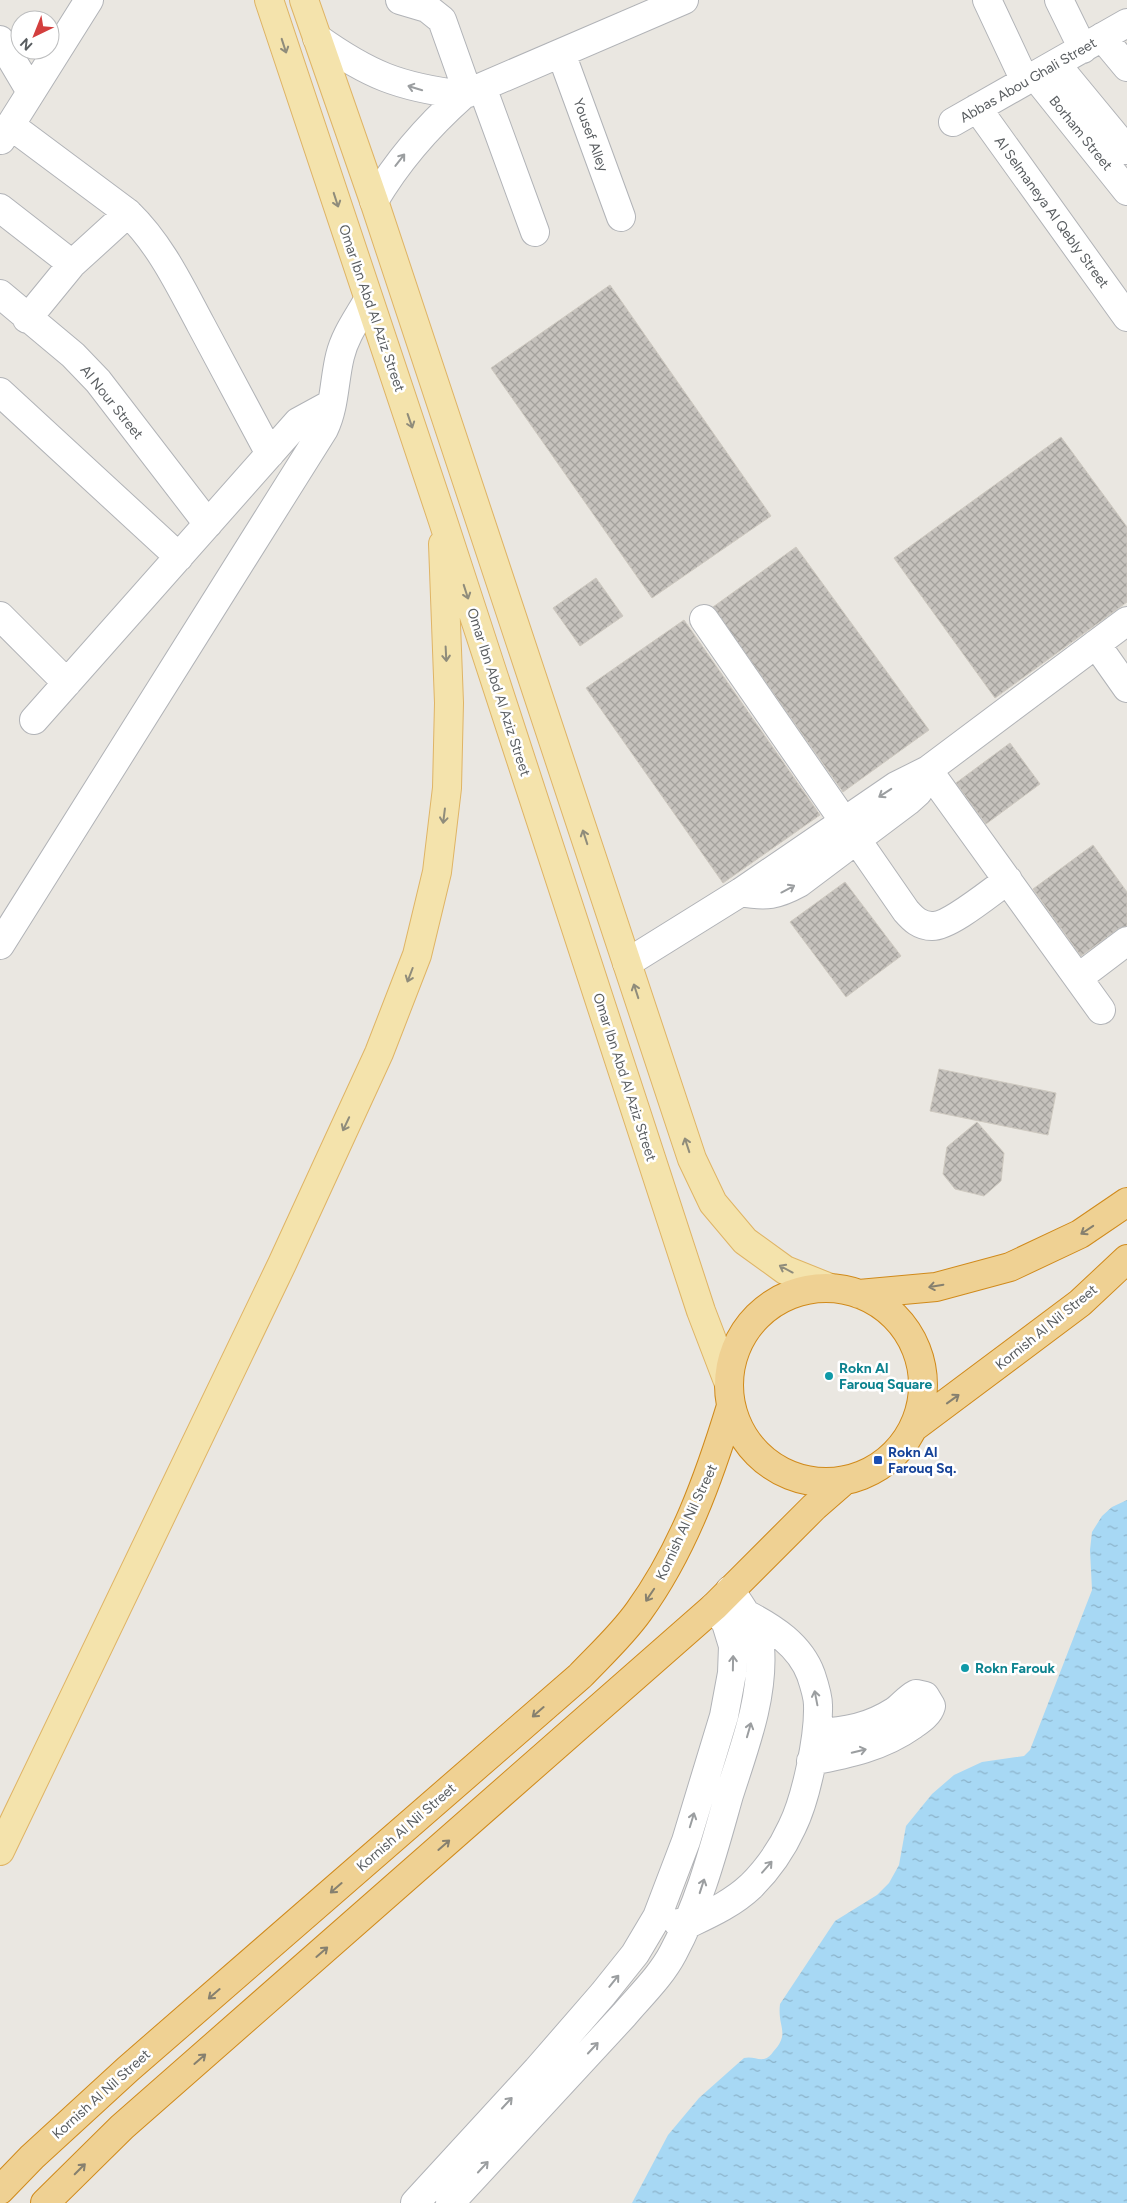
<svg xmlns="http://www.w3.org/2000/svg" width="1127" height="2203" font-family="Figtree,sans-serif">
  <defs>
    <pattern id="water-ripples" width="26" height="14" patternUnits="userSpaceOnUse" patternTransform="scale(1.25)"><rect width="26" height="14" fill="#a7d8f4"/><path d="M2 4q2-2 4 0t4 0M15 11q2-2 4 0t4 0" fill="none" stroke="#8bb2c9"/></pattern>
    <pattern id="building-cross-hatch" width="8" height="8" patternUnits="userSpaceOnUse" patternTransform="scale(1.25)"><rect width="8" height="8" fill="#c6c2bd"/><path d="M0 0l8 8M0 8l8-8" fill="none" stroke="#a4a19d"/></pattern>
  </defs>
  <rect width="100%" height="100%" fill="#eae7e1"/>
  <path fill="url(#water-ripples)" d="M 1127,1500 L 1127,2203 L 632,2203 L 668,2135 L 699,2098 L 744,2058 C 752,2056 757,2060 764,2059 C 768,2058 771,2055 773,2052 C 791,2033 777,2027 780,2004 L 835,1921 L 877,1895 L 889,1883 L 899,1865 L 906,1826 L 932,1794 L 954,1775 L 982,1762 L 1024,1756 L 1030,1750 L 1092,1590 L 1090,1550 L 1092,1532 L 1102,1516 L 1112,1507 Z"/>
  <path fill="url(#building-cross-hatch)" stroke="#cec9c0" d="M 610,285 L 771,516 L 652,598 L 491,368 Z
    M 1061,437 L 1127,527 L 1127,602 L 995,698 L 894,558 Z
    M 796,547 L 929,730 L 843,792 L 713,607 Z
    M 596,578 L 623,616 L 580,646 L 553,608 Z
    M 684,620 L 820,815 L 723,883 L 586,688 Z
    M 1010,743 L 1040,784 L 986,824 L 956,783 Z
    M 1093,845 L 1127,892 L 1127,926 L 1118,929 L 1081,956 L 1033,889 Z
    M 845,882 L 901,956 L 846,997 L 790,922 Z
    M 939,1069 L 1056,1093 L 1048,1135 L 930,1111 Z
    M 977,1122 L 1004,1153 L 1001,1181 L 984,1196 L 955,1189 L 943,1174 L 947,1147 Z"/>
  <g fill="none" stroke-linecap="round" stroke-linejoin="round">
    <g stroke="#b1b3b7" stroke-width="30">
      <path id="minor" d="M 400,0 L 427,8 L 442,20 L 468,93
        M 987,0 L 1025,81
        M 1059,0 L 1083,49
        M 1102,37 L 1127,67
        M 317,38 C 369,75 399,87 463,95
        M 0,40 L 31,92
        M 561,53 L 621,217
        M 1056,64 L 1127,150
        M 1035,76 L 1127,191
        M 482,87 L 535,232
        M 977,108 L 1127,317
        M 953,122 L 1127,23
        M 10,125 L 128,213 C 161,245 180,286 201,325 C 224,368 247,411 270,454
        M 1,140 L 89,0
        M 374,201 C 398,160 427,127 463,95 L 684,0
        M 0,208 L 72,264
        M 0,294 L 73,355 L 98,381 L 208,524
        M 27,319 L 72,264 L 128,213
        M 0,392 L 179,557
        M 0,616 L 67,683
        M 704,619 L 906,911 C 913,919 920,926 932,926 C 949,927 992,891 1008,880
        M 1096,644 L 1127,688
        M 34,720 L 298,422 L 331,404
        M 928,770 L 1101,1010
        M 741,892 C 766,897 777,895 799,883 L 908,801 L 918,792 L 928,772
        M 0,945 L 324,429 C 335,406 334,380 340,356 C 345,335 358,318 368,300
        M 627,963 L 741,892 L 896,786 L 928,770 L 1127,621
        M 1078,978 L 1127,941
        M 811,1761 C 848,1754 882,1747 913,1725 C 920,1720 929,1714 931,1706 L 925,1696 L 916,1694 C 908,1698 902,1706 895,1711 C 870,1727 846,1732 817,1733
        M 678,1923 L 686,1925 C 709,1914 732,1904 751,1886 C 768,1869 782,1849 792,1827 C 806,1799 819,1737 818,1705 C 818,1696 814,1684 811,1675 C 800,1645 773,1628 746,1614
        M 415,2203 L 537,2070 L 603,1994 L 635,1954 L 657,1917 L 686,1841 L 724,1716 L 732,1673 L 733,1646 L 726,1623 L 714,1607
        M 450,2203 L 624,2015 C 641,1995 661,1976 673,1953 C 700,1903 714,1848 729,1795 C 744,1748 764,1697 760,1647 C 758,1629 740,1605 730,1590"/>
    </g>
    <g stroke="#dfb465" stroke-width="30">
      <path id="major" d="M 269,0 L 442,518 L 701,1311 L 729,1384
        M 304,0 L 374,201 L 692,1159 L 713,1203 L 745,1241 L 785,1270 L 830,1288
        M 0,1851 L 282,1264 L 379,1053 L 417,955 L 437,872 L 447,788 L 449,703 L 443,544"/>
    </g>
    <g stroke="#d08a1b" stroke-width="30">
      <path id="highway" d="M729 1385a97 97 0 1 1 194 0a97 97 0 1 1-194 0Z
        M 859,1294 L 936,1287 L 1010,1267 L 1080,1234 L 1127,1202
        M 913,1428 L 1080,1303 L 1127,1259
        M 0,2190 L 32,2157 L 128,2069 L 580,1676 C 600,1655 622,1635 639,1611 C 683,1550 709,1478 731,1406
        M 45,2203 L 122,2127 L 714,1607 L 814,1507 L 845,1480"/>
    </g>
    <use href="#minor" stroke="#fff" stroke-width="28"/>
    <use href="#major" stroke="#f4e3ac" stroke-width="28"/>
    <use href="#highway" stroke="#efd193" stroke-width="28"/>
  </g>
  <defs><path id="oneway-shaft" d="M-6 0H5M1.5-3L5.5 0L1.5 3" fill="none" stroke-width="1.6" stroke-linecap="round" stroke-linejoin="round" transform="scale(1.25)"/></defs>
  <g stroke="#8f8c7b">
    <use href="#oneway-shaft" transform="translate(284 46) rotate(72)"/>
    <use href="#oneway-shaft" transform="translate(336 200) rotate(72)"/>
    <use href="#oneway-shaft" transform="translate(410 421) rotate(71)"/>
    <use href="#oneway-shaft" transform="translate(466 592) rotate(72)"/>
    <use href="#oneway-shaft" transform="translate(446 654) rotate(87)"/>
    <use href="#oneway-shaft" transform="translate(444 816) rotate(97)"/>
    <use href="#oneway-shaft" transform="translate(585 837) rotate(-108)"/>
    <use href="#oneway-shaft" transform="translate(410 975) rotate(111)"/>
    <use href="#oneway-shaft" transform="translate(636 991) rotate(-108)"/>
    <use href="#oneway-shaft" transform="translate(346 1124) rotate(115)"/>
    <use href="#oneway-shaft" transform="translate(687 1145) rotate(-108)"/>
    <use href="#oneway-shaft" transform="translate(786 1269) rotate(-152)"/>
  </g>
  <g stroke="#9b9ea0">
    <use href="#oneway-shaft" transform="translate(415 88) rotate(-163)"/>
    <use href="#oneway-shaft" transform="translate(400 160) rotate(-52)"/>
    <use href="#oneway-shaft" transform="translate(885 793) rotate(147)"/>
    <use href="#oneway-shaft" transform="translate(788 889) rotate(-28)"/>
    <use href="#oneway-shaft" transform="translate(733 1663) rotate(-89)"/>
    <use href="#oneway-shaft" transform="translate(816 1698) rotate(-101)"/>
    <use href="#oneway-shaft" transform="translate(749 1730) rotate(-74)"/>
    <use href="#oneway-shaft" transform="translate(859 1751) rotate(-14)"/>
    <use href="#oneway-shaft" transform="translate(692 1820) rotate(-73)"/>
    <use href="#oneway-shaft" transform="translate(767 1867) rotate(-49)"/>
    <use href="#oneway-shaft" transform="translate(702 1886) rotate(-72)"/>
    <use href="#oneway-shaft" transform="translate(614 1981) rotate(-51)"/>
    <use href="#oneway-shaft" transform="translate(593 2048) rotate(-47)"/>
    <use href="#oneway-shaft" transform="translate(507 2103) rotate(-47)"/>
    <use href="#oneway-shaft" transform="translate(483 2167) rotate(-47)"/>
  </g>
  <g stroke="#86806f">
    <use href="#oneway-shaft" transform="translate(1087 1230) rotate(146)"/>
    <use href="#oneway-shaft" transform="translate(936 1286) rotate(170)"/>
    <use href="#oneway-shaft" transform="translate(953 1399) rotate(-36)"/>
    <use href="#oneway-shaft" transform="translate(650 1595) rotate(124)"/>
    <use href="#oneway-shaft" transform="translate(538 1712) rotate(139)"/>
    <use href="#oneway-shaft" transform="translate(444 1845) rotate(-41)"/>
    <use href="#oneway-shaft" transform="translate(336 1888) rotate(139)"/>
    <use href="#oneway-shaft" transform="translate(322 1952) rotate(-41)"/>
    <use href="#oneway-shaft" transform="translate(214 1994) rotate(139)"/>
    <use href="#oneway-shaft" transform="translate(200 2059) rotate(-41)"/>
    <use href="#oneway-shaft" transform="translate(80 2169) rotate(-45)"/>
  </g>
  <g fill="#0f9aa8" stroke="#fff" stroke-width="2">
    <circle cx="829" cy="1376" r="5"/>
    <circle cx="965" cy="1668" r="5"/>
  </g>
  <rect fill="#1a4fb4" stroke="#fff" stroke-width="2" x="873" y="1455" width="10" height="10" rx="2.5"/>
  <g text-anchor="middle" stroke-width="5" stroke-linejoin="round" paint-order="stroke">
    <g font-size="14" fill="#595d60" stroke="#fff">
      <text transform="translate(1028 80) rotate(-30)" y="5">Abbas Abou Ghali Street</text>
      <text transform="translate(1081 133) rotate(51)" y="5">Borham Street</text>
      <text transform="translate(591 135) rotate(70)" y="5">Yousef Alley</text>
      <text transform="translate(1052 212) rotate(54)" y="5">Al Selmaneya Al Qebly Street</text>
      <text transform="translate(372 308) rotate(71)" y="5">Omar Ibn Abd Al Aziz Street</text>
      <text transform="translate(112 402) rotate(51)" y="5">Al Nour Street</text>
      <text transform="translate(499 692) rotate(72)" y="5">Omar Ibn Abd Al Aziz Street</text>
      <text transform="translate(625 1077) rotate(72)" y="5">Omar Ibn Abd Al Aziz Street</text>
      <text transform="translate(1046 1327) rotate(-39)" y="5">Kornish Al Nil Street</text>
      <text transform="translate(686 1522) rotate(-65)" y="5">Kornish Al Nil Street</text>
      <text transform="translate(406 1827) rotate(-41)" y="5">Kornish Al Nil Street</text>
      <text transform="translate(101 2094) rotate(-42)" y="5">Kornish Al Nil Street</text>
    </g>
    <g font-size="14" font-weight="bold" fill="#0d838f" stroke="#fff" text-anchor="start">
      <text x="839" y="1373">Rokn Al<tspan x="839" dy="16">Farouq Square</tspan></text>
      <text x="975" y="1673">Rokn Farouk</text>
    </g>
    <g font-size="14" font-weight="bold" fill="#164399" stroke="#fff" text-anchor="start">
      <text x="888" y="1457">Rokn Al<tspan x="888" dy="16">Farouq Sq.</tspan></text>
    </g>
  </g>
  <g transform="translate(35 35) rotate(223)"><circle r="24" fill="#ffffff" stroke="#bdbebf"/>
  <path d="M0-4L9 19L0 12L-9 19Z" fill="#d33f3e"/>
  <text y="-8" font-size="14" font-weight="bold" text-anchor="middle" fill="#595d60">N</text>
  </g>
</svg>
